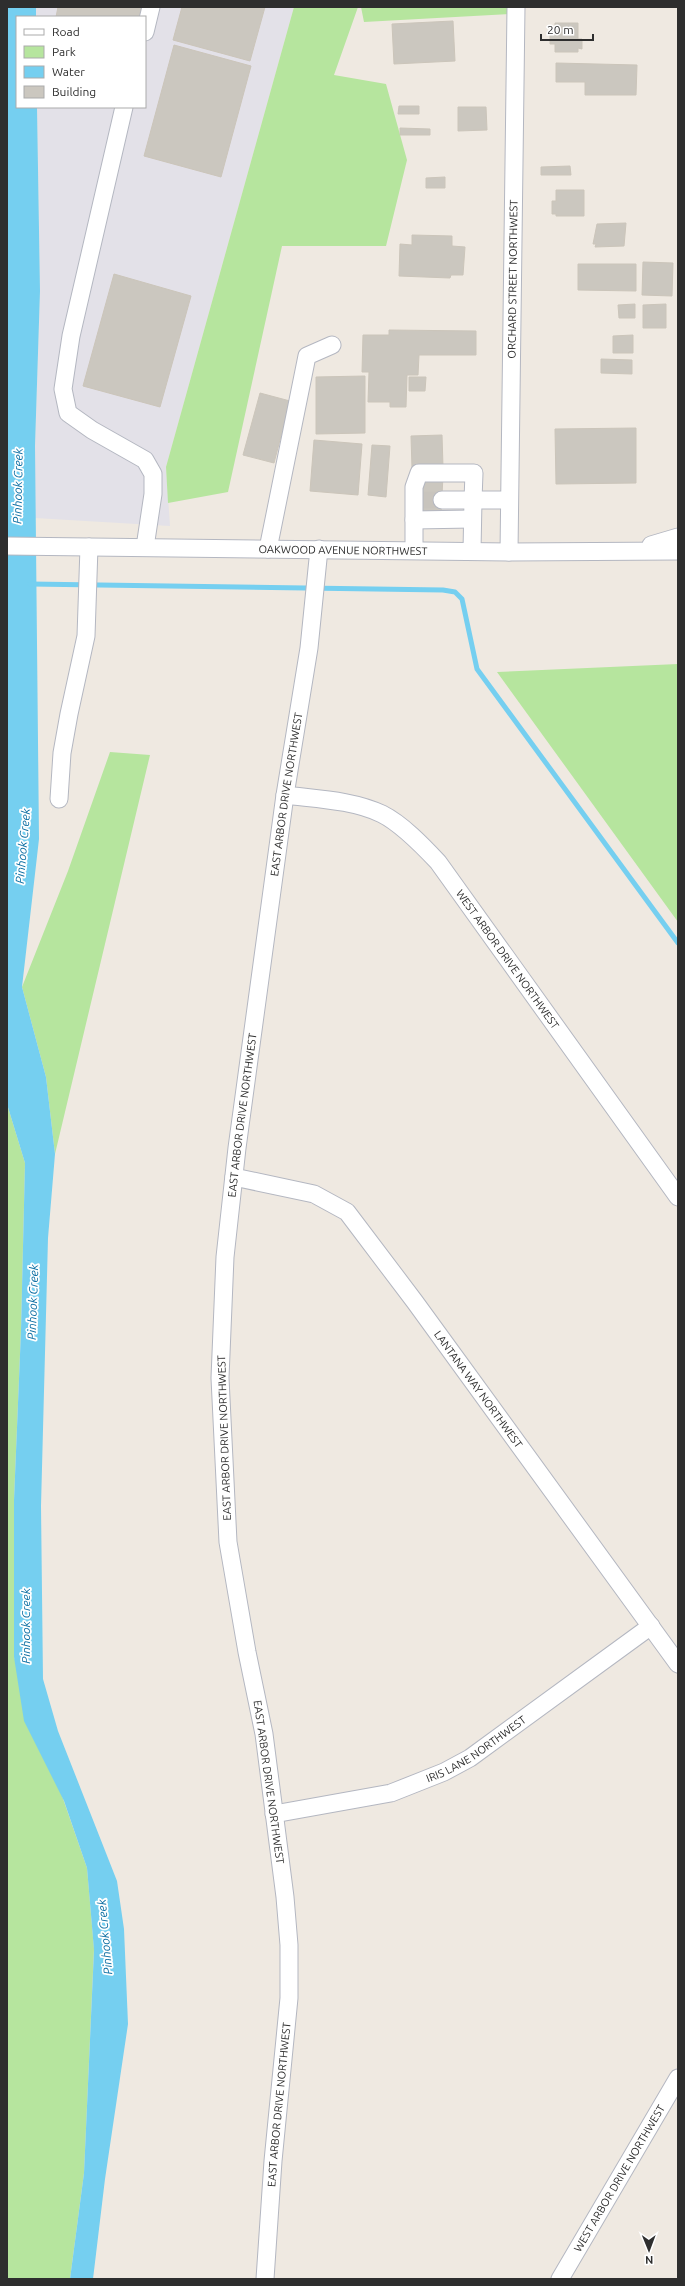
<svg xmlns="http://www.w3.org/2000/svg" width="685" height="2286" font-family="Ubuntu,sans-serif">
  <rect width="100%" height="100%" fill="#efe9e1"/>
  <path fill="#e3e1e8" d="M 36,7 L 294,7 L 166,467 L 170,526 L 35,518 L 35,446 L 40,291 L 37,107 L 145,107 L 145,17 L 36,17 Z"/>
  <path fill="#b6e59e" d="M 294,7 L 358,7 L 334,75 L 386,84 L 407,160 L 386,246 L 282,246 L 228,492 L 168,503 L 166,467 Z
    M 361,7 L 510,7 L 510,14 L 364,22 Z
    M 678,664 L 678,922 L 497,672 Z
    M 110,752 L 150,755 L 55,1154 L 46,1077 L 22,987 L 68,871 Z
    M 7,1104 L 25,1163 L 21,1330 L 14,1500 L 14,1657 L 87,1868 L 94,1949 L 84,2173 L 70,2279 L 7,2279 Z"/>
  <path fill="#75cff0" d="M 7,7 L 36,7 L 36,17 L 17,17 L 17,107 L 37,107 L 40,291 L 35,446 L 39,839 L 22,987 L 46,1077 L 55,1154 L 48,1238 L 41,1506 L 43,1679 L 58,1731 L 117,1881 L 124,1929 L 128,2024 L 105,2179 L 93,2279 L 70,2279 L 84,2173 L 94,1950 L 87,1868 L 64,1801 L 24,1721 L 14,1657 L 14,1500 L 21,1330 L 25,1163 L 7,1104 Z"/>
  <g fill="none" stroke-linecap="round" stroke-linejoin="round">
    <path stroke="#75cff0" stroke-width="5" d="M 30,584 L 443,590 L 455,592 L 462,599 L 477,669 L 678,943"/>
  </g>
  <path fill="#cbc7bf" stroke="#cbc5ba" d="M 58,7 L 142,7 L 139,17 L 56,17 Z
    M 182,7 L 265,7 L 250,61 L 173,40 Z
    M 453,21 L 455,61 L 394,64 L 392,24 Z
    M 555,23 L 578,23 L 578,39 L 582,39 L 582,49 L 578,48 L 578,52 L 555,52 L 555,44 L 550,44 L 550,31 L 555,31 Z
    M 174,45 L 251,66 L 221,177 L 144,156 Z
    M 556,63 L 637,65 L 636,95 L 585,95 L 585,82 L 556,82 Z
    M 399,106 L 419,106 L 419,114 L 398,114 Z
    M 458,107 L 486,107 L 487,130 L 458,131 Z
    M 400,128 L 430,129 L 430,135 L 400,135 Z
    M 570,166 L 571,175 L 541,175 L 541,167 Z
    M 445,177 L 445,188 L 426,188 L 426,178 Z
    M 556,190 L 584,190 L 584,216 L 556,216 L 556,214 L 552,214 L 552,201 L 556,201 Z
    M 626,223 L 624,246 L 595,247 L 596,244 L 593,244 L 597,224 Z
    M 412,235 L 452,236 L 452,246 L 465,247 L 463,275 L 451,275 L 450,278 L 399,276 L 400,244 L 412,245 Z
    M 643,262 L 673,263 L 672,296 L 642,295 Z
    M 578,264 L 636,264 L 636,291 L 578,290 Z
    M 114,274 L 191,296 L 160,407 L 83,386 Z
    M 635,304 L 635,318 L 619,318 L 618,305 Z
    M 666,304 L 666,328 L 643,328 L 643,305 Z
    M 389,330 L 476,331 L 476,355 L 419,355 L 418,375 L 407,375 L 406,407 L 390,407 L 390,402 L 368,402 L 369,372 L 362,372 L 363,335 L 389,335 Z
    M 633,335 L 633,353 L 613,353 L 613,336 Z
    M 601,359 L 632,360 L 632,374 L 601,373 Z
    M 365,376 L 365,433 L 316,434 L 316,377 Z
    M 409,377 L 426,377 L 425,391 L 409,391 Z
    M 260,393 L 290,401 L 274,463 L 243,455 Z
    M 636,428 L 636,483 L 556,484 L 555,429 Z
    M 442,435 L 443,467 L 412,468 L 411,436 Z
    M 314,440 L 362,444 L 358,495 L 310,491 Z
    M 372,445 L 390,446 L 386,497 L 368,495 Z
    M 423,476 L 443,476 L 441,514 L 422,513 Z"/>
  <g fill="none" stroke-linecap="round" stroke-linejoin="round">
    <path stroke="#c8c4bd" stroke-width="17" stroke-dasharray="17 8" stroke-linecap="butt" d="M 423,500 L 442,500"/>
    <g stroke="#b4b7c1" stroke-width="19">
      <g id="minor">
        <path d="M 145,32 L 151,7"/>
        <path d="M 124,107 L 71,336 L 63,389 L 68,413 L 92,430 L 145,460 L 153,474 L 153,494 L 145,547"/>
        <path d="M 442,500 L 473,500 L 472,551"/>
        <path d="M 414,520 L 472,519"/>
        <path d="M 651,545 L 678,537"/>
        <path id="s1" d="M 7,546 L 509,552 L 678,551"/>
        <path d="M 268,549 L 307,356 L 332,345"/>
        <path d="M 414,550 L 414,487 L 419,473 L 474,473 L 473,500 L 509,500"/>
        <path id="s2" d="M 509,552 L 516,7"/>
        <path id="s3" d="M 285,795 C 316,799 353,800 382,814 C 402,824 423,846 438,862 L 678,1197"/>
        <path d="M 59,799 L 62,753 L 69,714 L 86,636 L 89,547"/>
        <path id="s4" d="M 234,1177 L 314,1194 L 347,1212 L 415,1302 L 678,1664"/>
        <path id="s5" d="M 274,1814 L 391,1793 L 444,1772 L 470,1758 L 651,1626"/>
        <path id="s6" d="M 265,2279 L 273,2161 L 289,1998 L 289,1945 L 285,1897 L 264,1734 L 247,1652 L 228,1542 L 220,1378 L 225,1257 L 237,1148 L 285,795 L 309,648 L 319,549"/>
        <path id="s7" d="M 560,2279 L 678,2078"/>
      </g>
    </g>
    <use href="#minor" stroke="#fff" stroke-width="17"/>
  </g>
  <g text-anchor="middle" stroke-width="3.5" stroke-linejoin="round" paint-order="stroke">
    <g font-size="11" fill="#2e2e2e" stroke="#fff">
      <text dy="4" stroke="none"><textPath href="#s2" startOffset="273">ORCHARD STREET NORTHWEST</textPath></text>
      <text dy="4" stroke="none"><textPath href="#s1" startOffset="336">OAKWOOD AVENUE NORTHWEST</textPath></text>
      <text dy="4" stroke="none"><textPath href="#s6" startOffset="1495">EAST ARBOR DRIVE NORTHWEST</textPath></text>
      <text dy="4" stroke="none"><textPath href="#s3" startOffset="293">WEST ARBOR DRIVE NORTHWEST</textPath></text>
      <text dy="4" stroke="none"><textPath href="#s6" startOffset="1171">EAST ARBOR DRIVE NORTHWEST</textPath></text>
      <text dy="4" stroke="none"><textPath href="#s4" startOffset="340">LANTANA WAY NORTHWEST</textPath></text>
      <text transform="translate(224 1438) rotate(-92)" y="4">EAST ARBOR DRIVE NORTHWEST</text>
      <text dy="4" stroke="none"><textPath href="#s5" startOffset="215">IRIS LANE NORTHWEST</textPath></text>
      <text transform="translate(269 1782) rotate(82)" y="4">EAST ARBOR DRIVE NORTHWEST</text>
      <text dy="4" stroke="none"><textPath href="#s6" startOffset="175">EAST ARBOR DRIVE NORTHWEST</textPath></text>
      <text dy="4" stroke="none"><textPath href="#s7" startOffset="117">WEST ARBOR DRIVE NORTHWEST</textPath></text>
    </g>
    <g font-size="12" font-style="italic" fill="#0d6fa3" stroke="#fff">
      <text transform="translate(18 486) rotate(-89)" y="4">Pinhook Creek</text>
      <text transform="translate(23 846) rotate(-85)" y="4">Pinhook Creek</text>
      <text transform="translate(33 1302) rotate(-88)" y="4">Pinhook Creek</text>
      <text transform="translate(26 1626) rotate(-90)" y="4">Pinhook Creek</text>
      <text transform="translate(105 1937) rotate(-95)" y="4">Pinhook Creek</text>
    </g>
  </g>
  <rect width="685" height="2286" fill="none" stroke="#2e2e2e" stroke-width="16"/>
  <rect x="16" y="16" width="130" height="92" fill="#ffffff" stroke="#ababab"/>
  <rect x="24" y="29" width="20" height="6" fill="#ffffff" stroke="#ababab"/>
  <text x="52" y="36" font-size="12" fill="#2e2e2e">Road</text>
  <rect x="24" y="46" width="20" height="12" fill="#b6e59e" stroke="#ababab"/>
  <text x="52" y="56" font-size="12" fill="#2e2e2e">Park</text>
  <rect x="24" y="66" width="20" height="12" fill="#75cff0" stroke="#ababab"/>
  <text x="52" y="76" font-size="12" fill="#2e2e2e">Water</text>
  <rect x="24" y="86" width="20" height="12" fill="#cbc7bf" stroke="#ababab"/>
  <text x="52" y="96" font-size="12" fill="#2e2e2e">Building</text>
  <g transform="translate(649 2250) rotate(179)" stroke="#ffffff" stroke-width="3" paint-order="stroke">
  <path d="M0-3L7 15L0 10L-7 15Z" fill="#2e2e2e"/>
  <text y="-6" font-size="11" font-weight="bold" text-anchor="middle" fill="#2e2e2e">N</text>
  </g>
  <path d="M541 34v6h52v-6" fill="none" stroke="#2e2e2e" stroke-width="2"/>
  <text x="547" y="34" font-size="12" fill="#2e2e2e" stroke="#ffffff" stroke-width="3" paint-order="stroke">20 m</text>
</svg>
